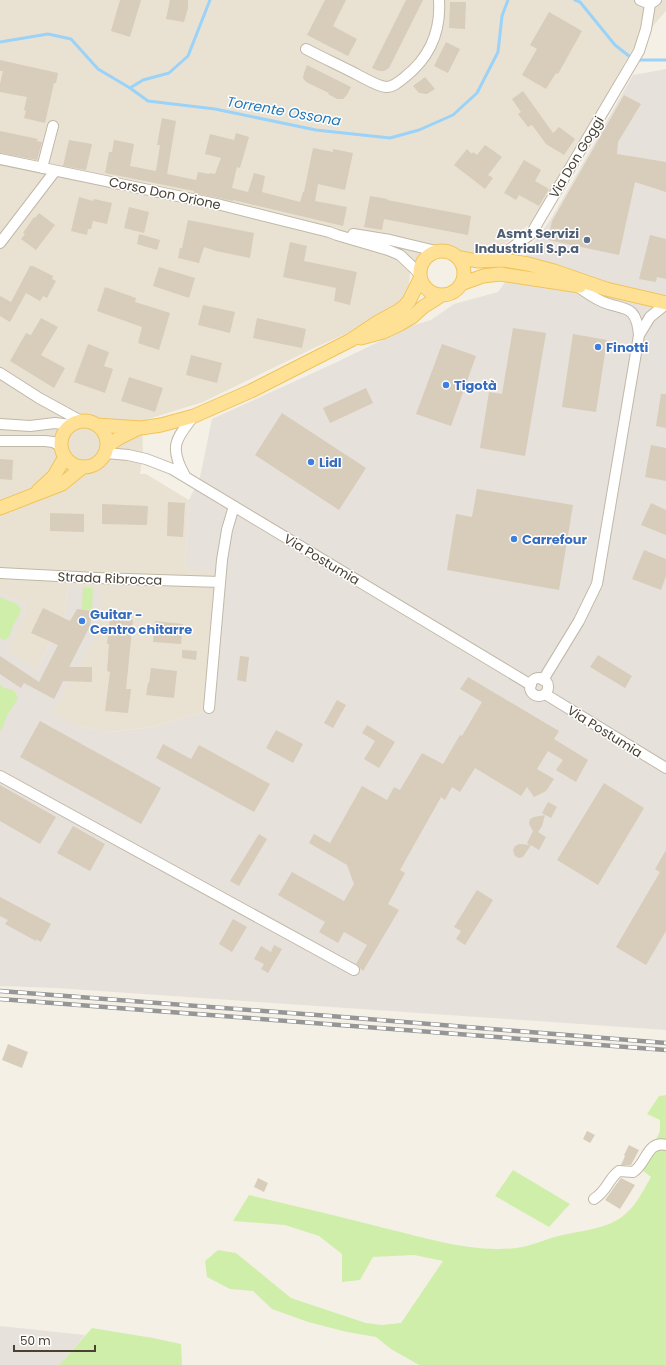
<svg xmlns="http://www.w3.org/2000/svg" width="666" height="1365" font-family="Poppins,sans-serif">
  <rect width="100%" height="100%" fill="#f5f0e6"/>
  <path fill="#e9e2d3" d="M 0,0 L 666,0 L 666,11 L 632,50 L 536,219 L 486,259 L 471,257 L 449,245 L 425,245 L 410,270 L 409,287 L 399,306 L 372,322 L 314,348 L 203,402 L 142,421 L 143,452 L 140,474 L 146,474 L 189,500 L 185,568 L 216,569 L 204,712 L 151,727 L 110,732 L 77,726 L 52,713 L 98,629 L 68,586 L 65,613 L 37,669 L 6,651 L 28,606 L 0,593 Z"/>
  <path fill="#e7e1db" d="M 666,69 L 666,1030 L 56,988 L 0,986 L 0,593 L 28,606 L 7,651 L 37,669 L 65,613 L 68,586 L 101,589 L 99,629 L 53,713 L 77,726 L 111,732 L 151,727 L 204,712 L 216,569 L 185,569 L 189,500 L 200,477 L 212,419 L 337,362 L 411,326 L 431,320 L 454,304 L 498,292 L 551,219 L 633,75 Z
    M 0,1326 L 85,1335 L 59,1365 L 0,1365 Z"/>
  <path fill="#cfeeaa" d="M 83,587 L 93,588 L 92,610 L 82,609 Z
    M 0,597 C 9,603 14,599 21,609 C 19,617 17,618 14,624 C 10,630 12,638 4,640 L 0,638 Z
    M 0,684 L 4,688 L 13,690 L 18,697 C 16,703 14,704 11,709 C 6,715 5,724 0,731 Z
    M 666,1095 L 666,1365 L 419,1365 L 391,1349 L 376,1337 L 347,1332 L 308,1322 L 272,1309 L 253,1291 L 230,1289 L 207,1277 L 205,1261 L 218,1250 L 236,1253 L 291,1298 L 366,1323 L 382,1325 L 401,1323 L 443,1261 L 414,1255 L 373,1257 L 360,1280 L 342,1282 L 342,1254 L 319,1236 L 285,1225 L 233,1221 L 249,1195 C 295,1206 342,1217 388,1229 C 430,1239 473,1253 516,1248 C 533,1246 547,1238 563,1235 C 581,1231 609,1228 623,1216 C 636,1206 643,1191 651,1177 L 642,1170 L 660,1131 L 660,1120 L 647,1114 L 659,1096 Z
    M 513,1170 L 570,1204 L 549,1227 L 495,1196 Z
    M 92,1328 L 153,1338 L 181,1344 L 182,1365 L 59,1365 Z"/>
  <path fill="#e5e2de" d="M 656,348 L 666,349 L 666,368 L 652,365 Z"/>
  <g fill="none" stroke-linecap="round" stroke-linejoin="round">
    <path stroke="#9bd2f8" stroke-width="3" d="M 575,0 L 580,2 L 615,45 L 634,60 L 666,60
      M 0,42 L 48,34 L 71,39 L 98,69 L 130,88 L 148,101 L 215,109 L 316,130 L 390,138 L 419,130 L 453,115 L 477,93 L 498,52 L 502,16 L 508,0
      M 130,88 L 143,80 L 169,73 L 188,56 L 210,0"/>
  </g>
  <path fill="#d8ccba" d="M 120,0 L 141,0 L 130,37 L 111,31 Z
    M 170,0 L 188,0 L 188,8 L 184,22 L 166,19 Z
    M 325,0 L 346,0 L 333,26 L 357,39 L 348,56 L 307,35 Z
    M 406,0 L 423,0 L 389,68 L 384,71 L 379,71 L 372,68 Z
    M 450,2 L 466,2 L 465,29 L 449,28 Z
    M 549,12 L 582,31 L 558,74 L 556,73 L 546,89 L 522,75 L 537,49 L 530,45 Z
    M 446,42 L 460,49 L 448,73 L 434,66 Z
    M 0,60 L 58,73 L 56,83 L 54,83 L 45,123 L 24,118 L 26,111 L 24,110 L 27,97 L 0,92 L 0,84 L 3,71 L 0,71 Z
    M 307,65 L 351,87 L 347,95 L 343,99 L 337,99 L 328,94 L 329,93 L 306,82 L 303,78 L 304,73 Z
    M 425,77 L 435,89 L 427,94 L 419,93 L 413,86 Z
    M 523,91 L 553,133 L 559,127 L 575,139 L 564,155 L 546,144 L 532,125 L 528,127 L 518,114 L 521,112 L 512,99 Z
    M 624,95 L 641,104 L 618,142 L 617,154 L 666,162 L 666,192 L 635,182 L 619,255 L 548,240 L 552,221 Z
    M 162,118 L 176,121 L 167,174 L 196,180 L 198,172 L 210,174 L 210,173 L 215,174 L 221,158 L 205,154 L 210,134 L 234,140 L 236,133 L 249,137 L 240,168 L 237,167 L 232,188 L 248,192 L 254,173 L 265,176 L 262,192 L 300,202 L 303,192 L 304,192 L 313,148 L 333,152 L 333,149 L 353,153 L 345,190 L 318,184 L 315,201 L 347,207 L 343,226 L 233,200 L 233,201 L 194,193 L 194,191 L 105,173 L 109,152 L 112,152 L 114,140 L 134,144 L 130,166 L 156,171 L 160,145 L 157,145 Z
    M 0,131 L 38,139 L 37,141 L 42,142 L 37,160 L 0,153 Z
    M 69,140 L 92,144 L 86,170 L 63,166 Z
    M 485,145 L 502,157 L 488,175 L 493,178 L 485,189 L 454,165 L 467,149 L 472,154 L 473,152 L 477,155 Z
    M 524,160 L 541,170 L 535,181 L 549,189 L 539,206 L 519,195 L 516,200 L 504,193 Z
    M 370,196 L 388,199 L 387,200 L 471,216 L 468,235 L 384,219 L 382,230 L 364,227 Z
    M 79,197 L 93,201 L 94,199 L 112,203 L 107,224 L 93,221 L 91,229 L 88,229 L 87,235 L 71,231 Z
    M 129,207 L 149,212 L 144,233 L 124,228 Z
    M 39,213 L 55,225 L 36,250 L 21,239 L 25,234 L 23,233 L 34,217 L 35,218 Z
    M 188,220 L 254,233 L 250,258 L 216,251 L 204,247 L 199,263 L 178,258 L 180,248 L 182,248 Z
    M 139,234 L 160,240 L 157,250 L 137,244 Z
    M 650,235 L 666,239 L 666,279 L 657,277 L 656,282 L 639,279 Z
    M 290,242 L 307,246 L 304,261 L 357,272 L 350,305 L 334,301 L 336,288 L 283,277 Z
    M 30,266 L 33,266 L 53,276 L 52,279 L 56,281 L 47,298 L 43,296 L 40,301 L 26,293 L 10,322 L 0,316 L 0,296 L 11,302 Z
    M 159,267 L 195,278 L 189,298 L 153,286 Z
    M 105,287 L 136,298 L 135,302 L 170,313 L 159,350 L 138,343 L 142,327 L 97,311 Z
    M 203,305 L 235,312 L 230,333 L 198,325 Z
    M 41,318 L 58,327 L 41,355 L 65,368 L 54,388 L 10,361 L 26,333 L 31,335 Z
    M 257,318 L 306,329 L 302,348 L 253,338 Z
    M 513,328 L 546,333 L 525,456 L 480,448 L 489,392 L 502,394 Z
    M 573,334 L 607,340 L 596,412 L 562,407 Z
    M 88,344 L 109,352 L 104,366 L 113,369 L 105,393 L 74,382 Z
    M 442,344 L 476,356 L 451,426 L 416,414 Z
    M 191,355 L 222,363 L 217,383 L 186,375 Z
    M 129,377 L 163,388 L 155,412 L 121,401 Z
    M 366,388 L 373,403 L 330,423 L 323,408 Z
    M 661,394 L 666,394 L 666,428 L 656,426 Z
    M 282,413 L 366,468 L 339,510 L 255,455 Z
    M 651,445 L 666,448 L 666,481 L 645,477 Z
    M 0,459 L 13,460 L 12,480 L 0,479 Z
    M 477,489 L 573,505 L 559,590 L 447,570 L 456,514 L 472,517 Z
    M 168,502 L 185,503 L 183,537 L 167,536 Z
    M 651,503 L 666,510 L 666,535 L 641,525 Z
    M 102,504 L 148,506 L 147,525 L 102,524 Z
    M 50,513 L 84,514 L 84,532 L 50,531 Z
    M 644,550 L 666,559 L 666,576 L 661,590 L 632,579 Z
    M 43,608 L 70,621 L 77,609 L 92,611 L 90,626 L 69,667 L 92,667 L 92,682 L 63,681 L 54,699 L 24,683 L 21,688 L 0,674 L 0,656 L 39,682 L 58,645 L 31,633 Z
    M 110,618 L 133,620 L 126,689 L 131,689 L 128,713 L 105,711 L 110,672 L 107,671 L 109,644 L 107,644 Z
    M 155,621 L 183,624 L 181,644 L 153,642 Z
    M 182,650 L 197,651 L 196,660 L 182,658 Z
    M 598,655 L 632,676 L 625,688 L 590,667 Z
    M 240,656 L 249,657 L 246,682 L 237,680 Z
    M 151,668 L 177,671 L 174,698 L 146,695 L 148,683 L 149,683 Z
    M 468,677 L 559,731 L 554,739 L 588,760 L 576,782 L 556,770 L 563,760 L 548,751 L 537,769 L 554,779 L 546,791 L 534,797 L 527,787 L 521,796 L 475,768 L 460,792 L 452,787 L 445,800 L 441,797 L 400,870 L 405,873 L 388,904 L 399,910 L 363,971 L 356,964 L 367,945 L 344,932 L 338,943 L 319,932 L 325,922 L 278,895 L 292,872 L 344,901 L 354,884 L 347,865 L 309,843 L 314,834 L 330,843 L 362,786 L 387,800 L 394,787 L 400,790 L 422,753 L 443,764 L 460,735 L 462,736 L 482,702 L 460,689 Z
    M 337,700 L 346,705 L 333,728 L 324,723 Z
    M 40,721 L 161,788 L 141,824 L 20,757 Z
    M 367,725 L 395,742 L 379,768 L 364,759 L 375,741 L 362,733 Z
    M 276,730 L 303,744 L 293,763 L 266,748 Z
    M 163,744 L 191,759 L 199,745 L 270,784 L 254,812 L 156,758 Z
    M 604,783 L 644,808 L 598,885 L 557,860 Z
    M 0,785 L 56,817 L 40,844 L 0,821 Z
    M 548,802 L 557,807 L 551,818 L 542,813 Z
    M 545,815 L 542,826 L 538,832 L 546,837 L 539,850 L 531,845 L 523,857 L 519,858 L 515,856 L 513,850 L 515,846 L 519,844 L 530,845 L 527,843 L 533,831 L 529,824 L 530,819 L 534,817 Z
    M 73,826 L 105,844 L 90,871 L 57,853 Z
    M 259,834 L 267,839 L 239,886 L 230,881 Z
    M 666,850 L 666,931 L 646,965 L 616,947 L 660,872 L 655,869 Z
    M 477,890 L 493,900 L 465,945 L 456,939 L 461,931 L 454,927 Z
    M 0,897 L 51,924 L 41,942 L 36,939 L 36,941 L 5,924 L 8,920 L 0,916 Z
    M 233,919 L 247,927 L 232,952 L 219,944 Z
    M 274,945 L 282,949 L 268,973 L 261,969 L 264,964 L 254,959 L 261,946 L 271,952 Z
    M 8,1044 L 28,1052 L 22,1068 L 2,1060 Z
    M 587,1131 L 595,1135 L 590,1143 L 583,1139 Z
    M 629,1145 L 639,1150 L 631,1165 L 621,1165 L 625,1156 L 624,1155 Z
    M 258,1178 L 268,1183 L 264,1192 L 254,1187 Z
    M 621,1178 L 635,1185 L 620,1209 L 605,1200 Z"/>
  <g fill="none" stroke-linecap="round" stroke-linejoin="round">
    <g stroke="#c1b8a7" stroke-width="12">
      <path id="minor" d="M 640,0 L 650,4 L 656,0
        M 306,49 C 323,58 341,66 358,75 C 366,79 377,86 386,87 C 393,87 399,82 405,77 C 429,58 441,32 439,0
        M 0,159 L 221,205 L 329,232 L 337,235 L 388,250 L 400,255 L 419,273
        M 42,168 L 53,126
        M 353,234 L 390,240 L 436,251
        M 0,243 L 55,171
        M 496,259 L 531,234 L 639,51 L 646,29 L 650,4
        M 639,335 L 650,317 L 666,304
        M 0,373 L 39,398 L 81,421
        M 0,424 L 30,426 L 55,423 L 71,425
        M 0,441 L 45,441 L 53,442 L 62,447
        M 106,453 L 128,455 L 146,459 L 172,469 L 531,685
        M 185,476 C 169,448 175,439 194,416
        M 0,573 L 96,578 L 220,582
        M530 687a9 9 0 1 1 18 0a9 9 0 1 1-18 0Z
        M 543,680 L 579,621 L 597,584 L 639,335 C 636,301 622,312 599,300 C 591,296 583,290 575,285
        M 545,694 L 666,768
        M 209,708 L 222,560 L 227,530 L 234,506
        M 0,776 L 354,970
        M 594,1199 C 608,1190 608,1179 619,1171 L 633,1172 C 646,1165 647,1140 666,1145"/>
    </g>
    <g stroke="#f1c457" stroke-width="15">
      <path id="major" d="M420 273a22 22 0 1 1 44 0a22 22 0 1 1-44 0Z
        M 457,257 L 477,261 L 504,260 L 528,264 L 554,271 L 606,289 L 666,303
        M 461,284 L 483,276 L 500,274 L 580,286
        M 361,338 L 383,332 L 400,324 L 412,317 L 423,307 L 442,295
        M61 444a23 23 0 1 1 46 0a23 23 0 1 1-46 0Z
        M 97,425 L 141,428 L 161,425 L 194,416 L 251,391 L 351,340 L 378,322 L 398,311 L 404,307 L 409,301 L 420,279
        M 107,446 L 119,438 L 139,428
        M 38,491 L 54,476 L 65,457
        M 0,508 L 62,484 L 83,467"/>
    </g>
    <use href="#minor" stroke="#fff" stroke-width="10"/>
    <use href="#major" stroke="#ffe195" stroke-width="13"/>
    <g stroke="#969696" stroke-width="4.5">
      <path id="rail" d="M 0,991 L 330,1016 L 666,1043
        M 0,999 L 666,1050"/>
    </g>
    <use href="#rail" stroke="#fff" stroke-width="3" stroke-dasharray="9" stroke-linecap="butt"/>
  </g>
  <circle fill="#5c6f8a" stroke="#fff" stroke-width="1.5" cx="587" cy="240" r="4"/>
  <g fill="#3f7fe0" stroke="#fff" stroke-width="1.5">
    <circle cx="598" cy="347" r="4"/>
    <circle cx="446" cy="385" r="4"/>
    <circle cx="311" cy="462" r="4"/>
    <circle cx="514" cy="539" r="4"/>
    <circle cx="82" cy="621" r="4"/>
  </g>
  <g text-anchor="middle" stroke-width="3" stroke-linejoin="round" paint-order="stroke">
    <g font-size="13" fill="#484134" stroke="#fff">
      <text transform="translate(576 157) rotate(-59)" y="5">Via Don Goggi</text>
      <text transform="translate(165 193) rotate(12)" y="5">Corso Don Orione</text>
      <text transform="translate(322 559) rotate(31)" y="5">Via Postumia</text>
      <text transform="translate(110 578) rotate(2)" y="5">Strada Ribrocca</text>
      <text transform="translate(605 731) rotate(32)" y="5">Via Postumia</text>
    </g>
    <g font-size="13" font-weight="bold" fill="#4e5e75" stroke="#fff" text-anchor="end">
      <text x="579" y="238">Asmt Servizi<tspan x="579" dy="15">Industriali S.p.a</tspan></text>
    </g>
    <g font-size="13" font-weight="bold" fill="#366cbe" stroke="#fff" text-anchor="start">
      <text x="606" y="352">Finotti</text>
      <text x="454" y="390">Tigotà</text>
      <text x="319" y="467">Lidl</text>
      <text x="522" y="544">Carrefour</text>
      <text x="90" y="619">Guitar -<tspan x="90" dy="15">Centro chitarre</tspan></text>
    </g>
    <g font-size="14" font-style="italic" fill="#2077b8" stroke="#fff">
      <text transform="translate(284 111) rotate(10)" y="5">Torrente Ossona</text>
    </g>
  </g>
  <path d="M14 1345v6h81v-6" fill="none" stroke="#484134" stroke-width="2"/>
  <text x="20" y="1345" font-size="12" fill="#484134" stroke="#ffffff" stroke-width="3" paint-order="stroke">50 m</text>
</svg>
